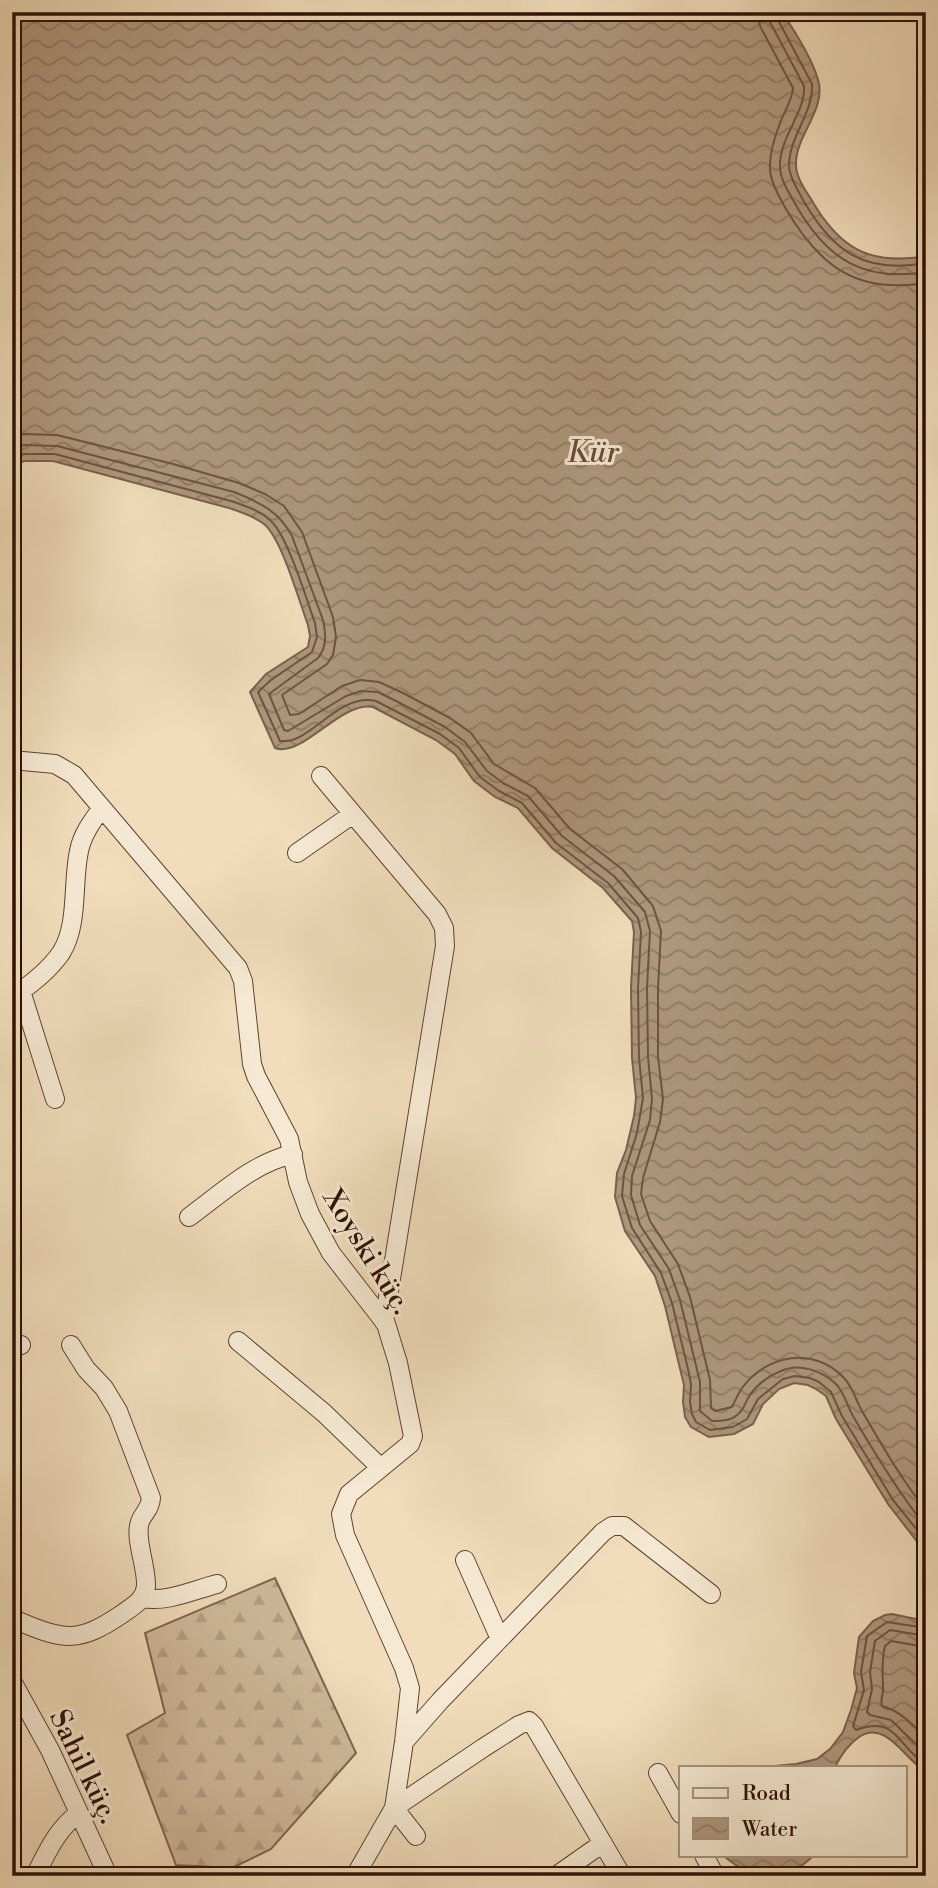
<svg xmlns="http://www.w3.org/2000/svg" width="938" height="1888" font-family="'Libre Bodoni',serif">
  <defs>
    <pattern id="forest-firs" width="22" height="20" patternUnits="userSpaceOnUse" patternTransform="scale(1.75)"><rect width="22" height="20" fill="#d0ba9c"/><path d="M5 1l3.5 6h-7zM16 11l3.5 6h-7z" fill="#b39f85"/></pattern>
    <pattern id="water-waves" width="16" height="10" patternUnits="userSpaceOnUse" patternTransform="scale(1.75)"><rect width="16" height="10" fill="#ae977d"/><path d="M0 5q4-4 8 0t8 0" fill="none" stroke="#8e7a64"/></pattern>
  </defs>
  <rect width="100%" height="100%" fill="#f1ddbb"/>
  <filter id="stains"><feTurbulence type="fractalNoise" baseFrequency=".00286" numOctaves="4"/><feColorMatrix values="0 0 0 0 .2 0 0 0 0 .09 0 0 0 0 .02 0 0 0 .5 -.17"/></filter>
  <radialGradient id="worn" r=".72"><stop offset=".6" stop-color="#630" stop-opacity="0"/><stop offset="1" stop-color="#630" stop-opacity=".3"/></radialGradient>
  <path fill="url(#forest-firs)" stroke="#7e6450" stroke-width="2" d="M 275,1578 L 356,1753 L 271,1849 L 232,1868 L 176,1865 L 127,1735 L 165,1713 L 145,1633 Z"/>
  <path fill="url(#water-waves)" stroke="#7a614d" stroke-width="2" d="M 12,12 L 782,12 C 794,30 815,63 819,84 C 824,112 795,137 796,165 C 796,177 805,190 811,199 C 839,248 869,266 926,256 L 926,1553 L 888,1504 L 836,1419 L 826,1396 L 816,1389 L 808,1385 L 794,1383 L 779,1389 L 763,1404 L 753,1424 L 734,1434 L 709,1437 L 691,1427 L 685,1417 L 683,1402 L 684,1385 L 665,1306 L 655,1276 L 625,1231 L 615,1197 L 617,1173 L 626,1150 L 634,1116 L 636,1098 L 632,1058 L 631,988 L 634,932 L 632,921 L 603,888 L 552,848 L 518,808 L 495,797 L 474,781 L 455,754 L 436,740 L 373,707 C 340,701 303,758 275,748 L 250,692 L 266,674 L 308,647 L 310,636 L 308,625 C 299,601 282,539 264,524 C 254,516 241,512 229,508 L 53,461 L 24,461 L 12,467 Z
    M 892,1614 L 926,1621 L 926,1772 C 905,1760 886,1719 859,1737 C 849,1744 840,1757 835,1767 L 764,1767 L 796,1764 L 817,1759 L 830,1749 L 843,1732 L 851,1710 L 857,1688 L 854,1673 L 859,1637 L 873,1621 L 885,1615 Z
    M 723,1855 L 814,1855 C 784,1885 753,1882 723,1855 Z"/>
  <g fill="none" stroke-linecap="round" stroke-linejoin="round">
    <path stroke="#6e5340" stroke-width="2" d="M 757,12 L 760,26 L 793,88 C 792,101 784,112 780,123 C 775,136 770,151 770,165 C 769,180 779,196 786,209 C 820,267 857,294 926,283
      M 768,12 L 770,22 L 804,86 C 806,112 778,139 780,168 C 781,182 791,196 797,207 C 828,260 864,282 926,272
      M 777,12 L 777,18 L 812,84 C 814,112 789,136 789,166 C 789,177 798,190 803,200 C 833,252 864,274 926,263
      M 12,437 L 23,434 L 57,435 L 173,464 L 239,483 L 265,494 L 284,506 L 302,532 L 333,617 L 336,637 L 333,655 L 327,664 L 282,695 L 290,715 L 299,714 L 342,686 L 360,680 L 379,682 L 403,693 L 450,718 L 471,733 L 494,764 L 535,788 L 570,829 L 622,869 L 653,906 L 661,931 L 658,988 L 658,1057 L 663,1099 L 660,1122 L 643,1178 L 641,1194 L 650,1221 L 678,1264 L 690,1297 L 710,1380 L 711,1408 L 715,1411 L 732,1407 C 735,1401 738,1394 742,1388 C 767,1354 814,1346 844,1378 C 853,1387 856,1401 862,1411 C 882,1445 901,1479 926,1510
      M 12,449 L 24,445 L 57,446 L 234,492 C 259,502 279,511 292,536 L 323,620 C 326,634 327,647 318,658 L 269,694 L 284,730 L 288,731 L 346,696 L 361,691 L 378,692 L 398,702 L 445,727 L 465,742 L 487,771 L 503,783 L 528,796 L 562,836 L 614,876 L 645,912 L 650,931 L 647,988 L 648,1057 L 652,1099 L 650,1120 L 632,1176 L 631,1195 L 640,1225 L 669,1269 L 680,1300 L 700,1382 L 700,1411 L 712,1421 C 720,1421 730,1421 737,1415 C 743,1411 745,1404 748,1398 C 755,1386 768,1376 781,1371 C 799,1363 820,1370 835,1383 C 844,1391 847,1406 853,1416 C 875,1454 898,1492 926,1527
      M 12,458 L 24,454 L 55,454 L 231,501 C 245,506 260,510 271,521 C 288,537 306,598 315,623 L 317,637 L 312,652 L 271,680 L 258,692 L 280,741 C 309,746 338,692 376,701 L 440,734 L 459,748 L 480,777 L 499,791 L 522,803 L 556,843 L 608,883 L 638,918 L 641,932 L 638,988 L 639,1058 L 643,1098 L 637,1133 L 624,1174 L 622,1196 L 632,1228 L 661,1273 L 672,1303 L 688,1369 L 691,1384 L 690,1402 L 692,1414 L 696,1422 L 710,1430 L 733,1427 L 747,1419 L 758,1399 L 783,1379 L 795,1376 L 810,1378 L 819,1382 L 831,1392 L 842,1416 L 893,1500 L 926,1541
      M 926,1628 L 887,1622 L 867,1636 L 861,1672 L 864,1690 L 853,1726 L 856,1730 C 898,1714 897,1748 926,1764
      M 926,1636 L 890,1630 L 875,1641 L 870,1672 L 872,1689 L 867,1712 L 870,1715 L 891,1720 L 926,1754
      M 926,1647 L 891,1641 L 885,1646 C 881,1661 883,1674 883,1689 C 883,1696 880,1700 882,1706 C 901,1711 913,1725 926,1739"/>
    <g stroke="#5e4232" stroke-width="20">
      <path id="street" d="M 12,760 L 55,764 L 74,775 L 238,968 L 243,981 L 252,1064 L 256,1076 L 289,1139 L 298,1182 L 310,1214 L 331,1253 L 386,1324 L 398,1363 L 413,1436 L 410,1444 L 349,1494 L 341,1514 L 345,1535 L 404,1668 L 410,1688 L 404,1742 L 394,1808 L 355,1876
        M 321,776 L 437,914 L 444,928 L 445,946 L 384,1322
        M 297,853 L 353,814
        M 21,991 L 55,1099
        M 12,997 C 29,986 49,970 61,953 C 79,925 72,883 79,851 C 82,835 92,821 102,808
        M 189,1217 C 222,1193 253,1163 293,1154
        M 238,1341 L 324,1413 L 381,1468
        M 12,1348 L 21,1345
        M 465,1560 L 500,1639
        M 142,1598 C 166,1603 194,1590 217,1584
        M 12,1621 L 18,1621 C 65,1641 79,1643 122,1614 C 133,1606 145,1600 146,1586 C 147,1567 134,1538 140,1522 C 143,1512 150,1511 151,1498 L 118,1411 L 104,1388 L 86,1369 L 71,1345
        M 12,1681 L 50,1750 L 108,1876
        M 404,1742 L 440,1701 L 603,1532 L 612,1526 L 624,1526 L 711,1594
        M 658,1773 L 681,1814
        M 416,1836 L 394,1808 L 483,1748 L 519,1725 L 529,1721 L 534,1726 L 622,1876
        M 704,1855 L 715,1876
        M 35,1876 C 47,1852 57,1829 79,1813
        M 556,1876 L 603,1843"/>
    </g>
    <use href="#street" stroke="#f6e9d3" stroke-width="18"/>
  </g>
  <g text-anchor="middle" stroke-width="6" stroke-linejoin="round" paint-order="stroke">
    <g font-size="28" fill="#2d0f04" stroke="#f6e9d3">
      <text transform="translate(368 1251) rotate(58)" y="10">Xoyski küç.</text>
      <text transform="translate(85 1766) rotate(64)" y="10">Sahil küç.</text>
    </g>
    <g font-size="30" font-style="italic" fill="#674c3a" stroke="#f6e9d3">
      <text x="593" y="462">Kür</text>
    </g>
  </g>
  <rect width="938" height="1888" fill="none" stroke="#f1ddbb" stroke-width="42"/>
  <rect x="14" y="14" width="910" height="1860" fill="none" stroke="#2d0f04" stroke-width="3.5"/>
  <rect x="21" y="21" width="896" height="1846" fill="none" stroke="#2d0f04" stroke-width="2"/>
  <rect x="679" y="1766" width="228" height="91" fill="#f6e9d3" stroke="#a69280" stroke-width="2"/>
  <rect x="693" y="1788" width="35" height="10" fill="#f6e9d3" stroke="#a69280" stroke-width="2"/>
  <text x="742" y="1800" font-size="21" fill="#2d0f04">Road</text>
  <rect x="693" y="1818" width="35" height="21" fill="url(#water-waves)" stroke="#a69280" stroke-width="2"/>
  <text x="742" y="1836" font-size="21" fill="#2d0f04">Water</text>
  <rect width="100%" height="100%" filter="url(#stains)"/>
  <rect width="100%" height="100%" fill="url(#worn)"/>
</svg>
